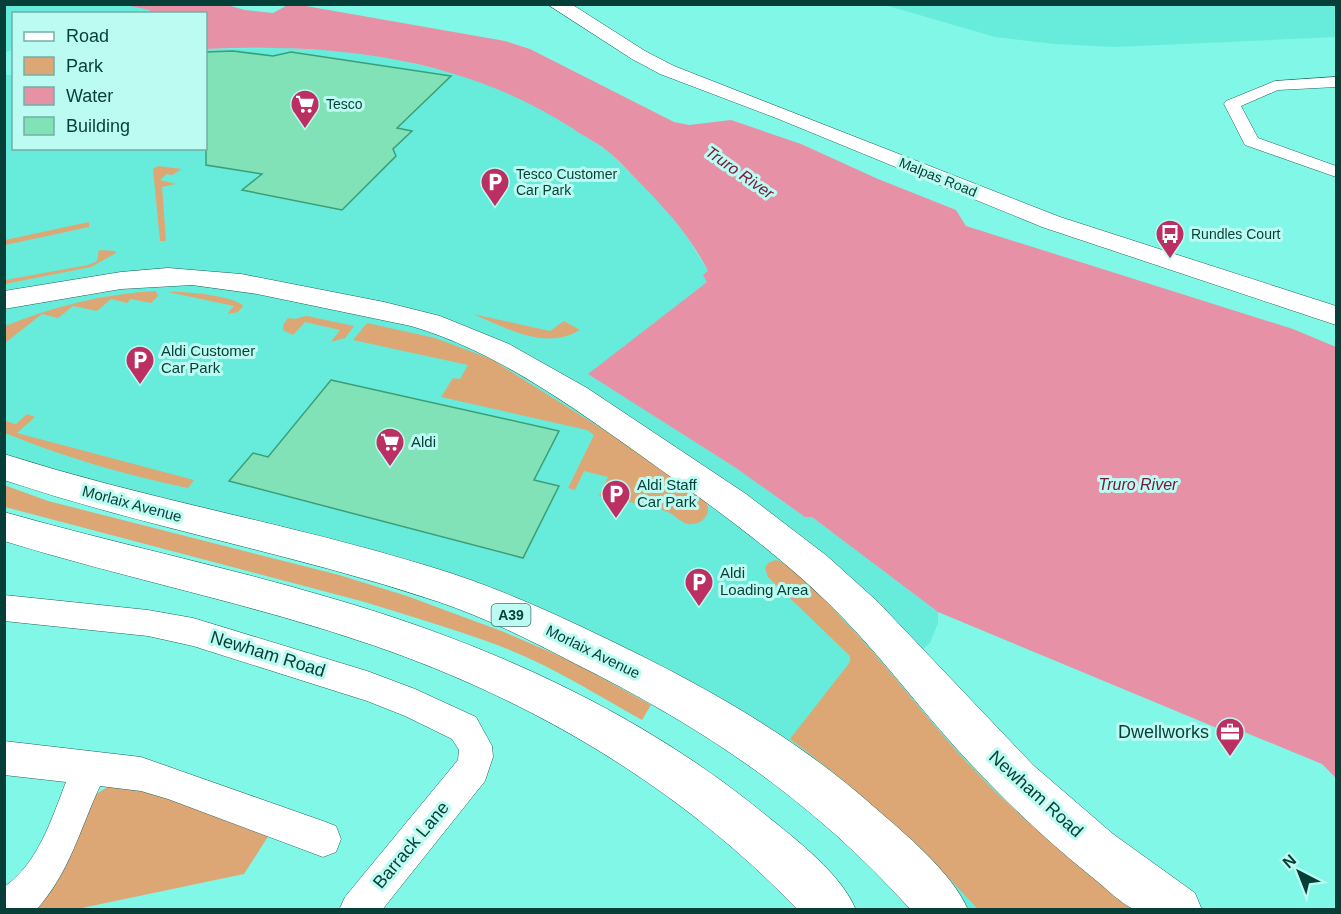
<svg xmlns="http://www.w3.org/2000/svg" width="1341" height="914" font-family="Helvetica,sans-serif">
  <rect width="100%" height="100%" fill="#81f7e7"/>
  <path fill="#67ebdb" d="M 126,4 L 149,10 L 151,13 L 14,14 L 13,50 L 5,52 L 5,5 Z
    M 885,5 L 1336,5 L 1336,37 L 1115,47 L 1055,44 L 995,37 Z
    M 284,48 L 344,51 L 389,58 L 451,72 L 501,89 L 548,112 L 606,150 L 617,160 L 664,207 L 687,237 L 708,271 L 707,282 L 589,374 L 736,468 L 805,517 L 812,517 L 938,612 L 938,623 L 930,643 L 908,662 L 1178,909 L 944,909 L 851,816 L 538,625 L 5,467 L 5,75 L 13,75 L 14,148 L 206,148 L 206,49 Z"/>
  <path fill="#dda775" d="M 158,166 L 182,169 L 172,175 L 167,174 L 160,180 L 176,184 L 162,187 L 166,241 L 160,241 L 153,169 Z
    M 89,222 L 89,227 L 5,245 L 5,240 Z
    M 99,250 L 115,251 L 116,253 L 91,267 L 5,284 L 5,280 L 88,265 L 97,261 Z
    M 156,291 L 158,296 L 151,303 L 131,299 L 127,303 L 111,299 L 97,311 L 73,306 L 58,318 L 42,314 L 5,343 L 5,326 C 54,306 103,294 156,291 Z
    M 168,292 C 183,291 235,296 243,306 L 238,312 L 227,314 L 234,306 Z
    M 473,314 L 550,331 L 564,321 L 580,330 C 544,351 507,328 473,314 Z
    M 306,316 L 307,316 L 354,326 L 345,338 L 331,342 L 340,330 L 305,322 L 293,335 L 283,330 L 283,325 L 288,318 L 294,319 Z
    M 367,323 L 435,338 L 491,359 L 612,435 L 705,501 C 714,513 702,526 688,524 C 680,522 675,515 668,512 C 647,504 621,501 599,496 L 608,477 L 584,471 L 575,490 L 568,488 L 594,435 L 587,430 L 441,397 L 453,378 L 460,379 L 468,365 L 353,340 Z
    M 27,414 L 35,417 L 17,433 L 194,480 L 188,488 C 125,475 64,457 5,433 L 5,421 L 16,424 Z
    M 4,485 L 48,501 L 339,575 L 407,596 L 504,632 L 571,661 L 651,705 L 642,720 C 596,694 550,665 500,646 C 454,629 407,615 361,601 L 5,507 Z
    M 775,560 C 791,561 839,615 852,629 C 898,678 937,733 984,780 C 1030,828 1085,868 1137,909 L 978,909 C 920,847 859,790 790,739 L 850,662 L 850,656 L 768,577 L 765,568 L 768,563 Z
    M 119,785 L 154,794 L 269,835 L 244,874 L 77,909 L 22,910 L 73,847 L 95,795 L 109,786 Z"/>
  <path fill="#e691a6" d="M 126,5 L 227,5 L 245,10 L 273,13 L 288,5 L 300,5 L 505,41 L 530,49 L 674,122 L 689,125 L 731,120 L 801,144 L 878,179 L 956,210 L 966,226 L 1293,329 L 1336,347 L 1336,778 L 1322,764 L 1220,722 L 1217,728 L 938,612 L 812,517 L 805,517 L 736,468 L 588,374 L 707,282 L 703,275 L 708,271 C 691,238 668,211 642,185 C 630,173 619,160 606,150 C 596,142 583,136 572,128 C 462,57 334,43 206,49 L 206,14 L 151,13 L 149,10 Z"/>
  <path fill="#81e1b7" stroke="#3b9e77" stroke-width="1.5" d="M 233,51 L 273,56 L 291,52 L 451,76 L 397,128 L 412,131 L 393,149 L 396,156 L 342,210 L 242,190 L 262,174 L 206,165 L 206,52 Z
    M 331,380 L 559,431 L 534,480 L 559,486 L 523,558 L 229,481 L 253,453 L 268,457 Z"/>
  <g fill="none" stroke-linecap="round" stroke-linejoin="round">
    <g stroke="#22625a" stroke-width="1">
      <path id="street" d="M 1336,77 L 1336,87 L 1278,90 L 1241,106 L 1258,138 L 1336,166 L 1336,177 L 1245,145 L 1224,104 L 1226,101 L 1275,81 Z
        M 4,595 L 148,610 L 193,618 L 367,671 L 415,689 L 476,717 L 492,746 L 493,757 L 485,781 L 382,910 L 339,910 L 345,897 L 458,760 L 459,750 L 452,739 L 405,716 L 367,701 L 193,646 L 148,636 L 4,621 Z
        M 4,741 L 141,757 L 323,821 L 336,826 L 341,839 L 336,852 L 323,857 L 168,799 L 141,791 L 100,786 C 80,829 69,874 36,910 L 4,910 L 4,887 C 38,864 52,818 66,782 L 4,775 Z"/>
    </g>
    <g stroke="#22625a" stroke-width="1">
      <path id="secondary" d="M 547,4 L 570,4 L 576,7 L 645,51 L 674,66 L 1060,217 L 1336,306 L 1336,325 L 1042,227 L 776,118 L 660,74 L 632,59 Z
        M 168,268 L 241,274 L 384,302 L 440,316 L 509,344 L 587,388 L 746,494 L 827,556 L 878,602 L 1033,765 L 1113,834 L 1195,893 L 1202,910 C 1184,910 1153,913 1136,910 C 1125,907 1102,885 1092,877 C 1043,838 998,794 956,748 C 912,699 873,646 826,601 C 770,547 706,502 643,457 C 571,406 496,351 411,326 L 257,294 L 192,285 L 121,289 L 4,309 L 4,291 L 121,272 Z"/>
    </g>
    <g stroke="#22625a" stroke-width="1">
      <path id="highway" d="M 4,454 C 144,499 288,523 428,566 C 489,584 547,610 605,638 C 701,684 793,735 873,806 C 903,832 953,873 968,910 L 911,910 C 812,800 706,729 574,663 C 530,640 486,618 439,602 C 296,554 147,528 4,480 Z
        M 4,512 C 113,543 223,566 331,598 C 487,643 641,712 767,816 C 797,840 842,875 856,910 L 798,910 C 681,788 534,701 375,646 C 254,604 127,579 4,541 Z"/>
    </g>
    <use href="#street" fill="#fff" fill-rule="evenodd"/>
    <use href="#secondary" fill="#fff" fill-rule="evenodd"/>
    <use href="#highway" fill="#fff" fill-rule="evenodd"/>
  </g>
  <defs>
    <g id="supermarket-pin" transform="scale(1.5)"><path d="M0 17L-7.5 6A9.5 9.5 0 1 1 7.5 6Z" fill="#bc2f62" stroke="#bbfbf1"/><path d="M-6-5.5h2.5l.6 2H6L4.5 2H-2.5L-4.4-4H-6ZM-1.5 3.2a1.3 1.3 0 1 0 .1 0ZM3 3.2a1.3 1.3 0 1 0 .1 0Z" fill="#fff"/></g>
    <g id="parking-pin" transform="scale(1.5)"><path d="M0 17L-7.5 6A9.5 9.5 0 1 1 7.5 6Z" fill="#bc2f62" stroke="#bbfbf1"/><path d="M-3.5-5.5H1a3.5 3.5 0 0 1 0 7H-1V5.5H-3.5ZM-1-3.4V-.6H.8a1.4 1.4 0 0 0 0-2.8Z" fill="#fff"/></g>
    <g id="bus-pin" transform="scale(1.5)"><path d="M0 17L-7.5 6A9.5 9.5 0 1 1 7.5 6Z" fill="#bc2f62" stroke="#bbfbf1"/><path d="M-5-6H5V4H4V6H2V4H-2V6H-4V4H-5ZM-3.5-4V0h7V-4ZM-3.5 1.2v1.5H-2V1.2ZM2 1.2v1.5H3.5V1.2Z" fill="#fff"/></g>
    <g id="office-pin" transform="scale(1.5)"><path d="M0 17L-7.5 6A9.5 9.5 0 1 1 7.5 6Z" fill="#bc2f62" stroke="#bbfbf1"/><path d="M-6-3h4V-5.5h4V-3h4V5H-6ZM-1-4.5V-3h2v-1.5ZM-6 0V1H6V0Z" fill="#fff"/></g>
  </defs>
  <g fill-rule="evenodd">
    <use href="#supermarket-pin" x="305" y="104"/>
    <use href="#parking-pin" x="495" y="182"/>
    <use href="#bus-pin" x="1170" y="234"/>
    <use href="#parking-pin" x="140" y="360"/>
    <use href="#supermarket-pin" x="390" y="442"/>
    <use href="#parking-pin" x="616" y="494"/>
    <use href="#parking-pin" x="699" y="582"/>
    <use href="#office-pin" x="1230" y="732"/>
  </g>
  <g text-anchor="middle" stroke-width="6" stroke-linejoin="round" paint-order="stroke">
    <g font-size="14" fill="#063e38" stroke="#bbfbf1" text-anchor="start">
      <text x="326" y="109">Tesco</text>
      <text x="516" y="179">Tesco Customer<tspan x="516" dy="16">Car Park</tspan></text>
      <text x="1191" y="239">Rundles Court</text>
    </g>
    <g font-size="14" fill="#063e38" stroke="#bbfbf1">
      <text transform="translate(938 177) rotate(22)" y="5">Malpas Road</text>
    </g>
    <rect fill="#bbfbf1" stroke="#3c7770" stroke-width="1.5" x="491.5" y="604" width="39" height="22" rx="4.5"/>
    <g font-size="14" font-weight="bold" fill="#063e38">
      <text x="511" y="620">A39</text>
    </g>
    <g font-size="15" fill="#063e38" stroke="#bbfbf1" text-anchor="start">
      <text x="161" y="356">Aldi Customer<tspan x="161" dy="17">Car Park</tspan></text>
      <text x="411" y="447">Aldi</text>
      <text x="637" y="490">Aldi Staff<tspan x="637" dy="17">Car Park</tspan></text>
      <text x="720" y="578">Aldi<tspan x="720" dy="17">Loading Area</tspan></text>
    </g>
    <g font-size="15" fill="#063e38" stroke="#bbfbf1">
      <text transform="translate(132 504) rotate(15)" y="5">Morlaix Avenue</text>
      <text transform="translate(593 652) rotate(26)" y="5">Morlaix Avenue</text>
    </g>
    <g font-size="16" font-style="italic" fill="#79163b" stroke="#bbfbf1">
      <text transform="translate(740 172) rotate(35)" y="6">Truro River</text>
      <text x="1138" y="490">Truro River</text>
    </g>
    <g font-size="18" fill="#063e38" stroke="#bbfbf1">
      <text transform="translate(268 654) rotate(17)" y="6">Newham Road</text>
      <text transform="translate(1036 794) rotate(42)" y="6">Newham Road</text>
      <text transform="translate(411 845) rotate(-50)" y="6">Barrack Lane</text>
    </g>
    <g font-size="18" fill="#063e38" stroke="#bbfbf1" text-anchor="end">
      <text x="1209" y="738">Dwellworks</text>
    </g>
  </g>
  <rect width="1341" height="914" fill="none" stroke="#063e38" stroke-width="12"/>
  <rect x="12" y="12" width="195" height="138" fill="#bbfbf1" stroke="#73afa7" stroke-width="1.5"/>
  <rect x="24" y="32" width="30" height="9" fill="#ffffff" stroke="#73afa7" stroke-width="1.5"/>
  <text x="66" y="42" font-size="18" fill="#063e38">Road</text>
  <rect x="24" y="57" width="30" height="18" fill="#dda775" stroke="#73afa7" stroke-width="1.5"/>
  <text x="66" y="72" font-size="18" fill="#063e38">Park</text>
  <rect x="24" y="87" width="30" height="18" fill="#e691a6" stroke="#73afa7" stroke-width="1.5"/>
  <text x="66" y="102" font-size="18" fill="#063e38">Water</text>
  <rect x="24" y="117" width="30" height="18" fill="#81e1b7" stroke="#73afa7" stroke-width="1.5"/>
  <text x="66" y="132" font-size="18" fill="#063e38">Building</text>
  <g transform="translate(1299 872) rotate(318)" stroke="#bbfbf1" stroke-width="4.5" paint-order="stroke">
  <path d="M0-4.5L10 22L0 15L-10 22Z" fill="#063e38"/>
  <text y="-9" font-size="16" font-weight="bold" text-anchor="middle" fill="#063e38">N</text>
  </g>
</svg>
